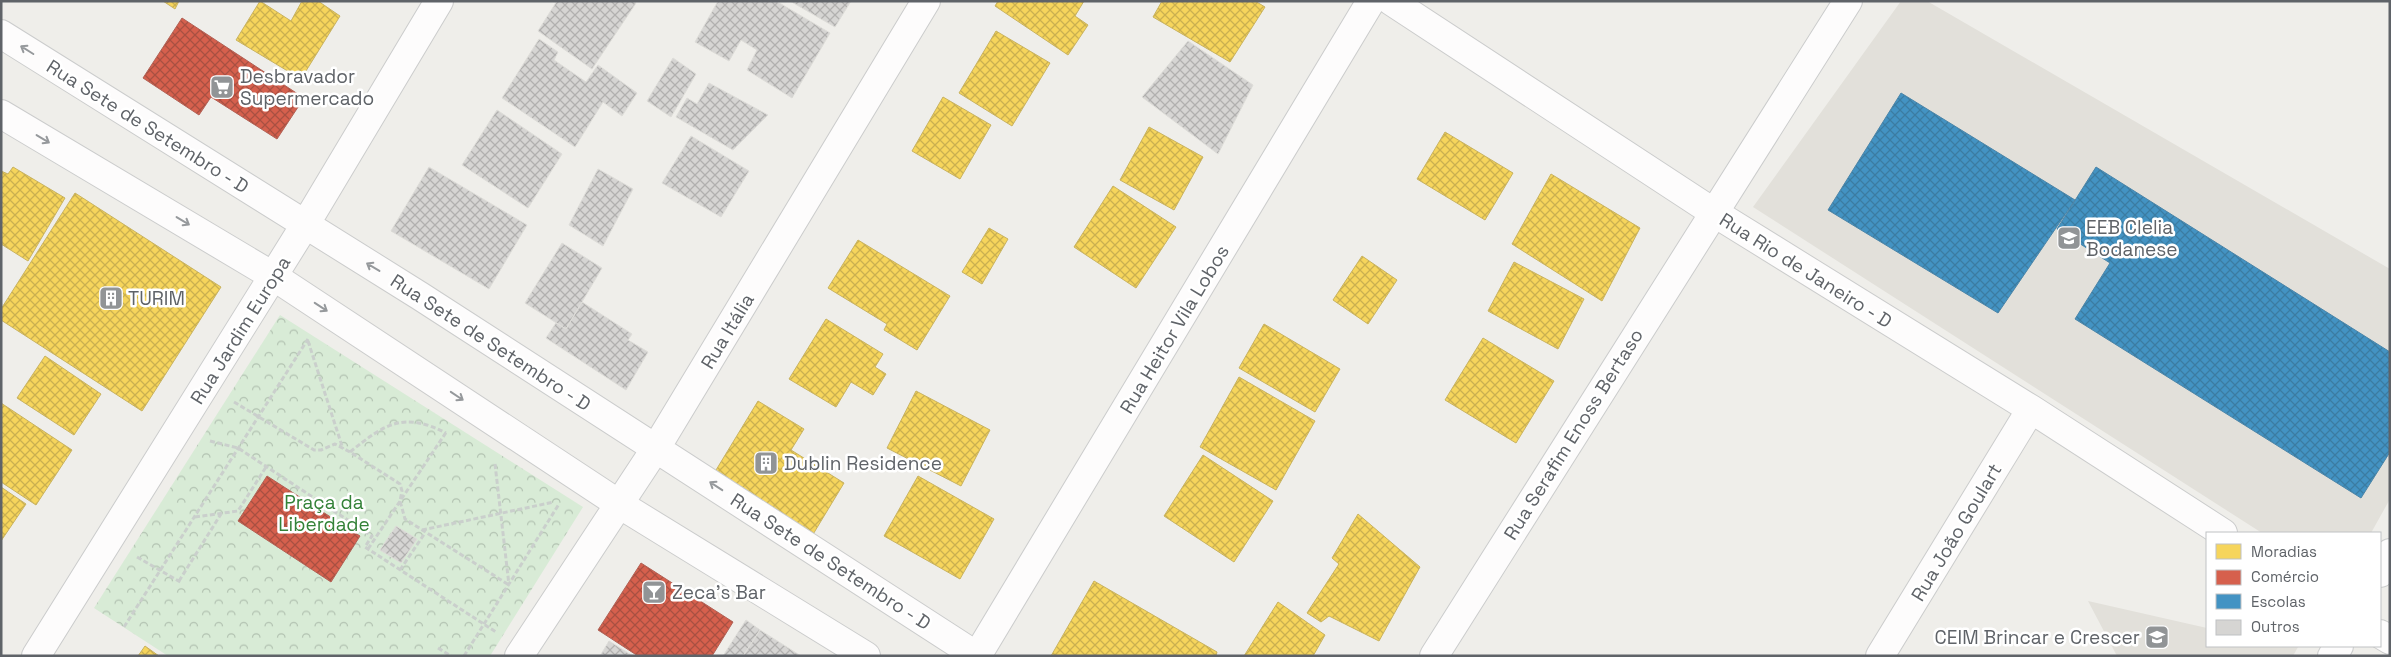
<svg xmlns="http://www.w3.org/2000/svg" width="2391" height="657" font-family="'Space Grotesk',sans-serif">
  <defs>
    <pattern id="park-crowns" width="20" height="18" patternUnits="userSpaceOnUse" patternTransform="scale(1.25)"><rect width="20" height="18" fill="#d8ebd6"/><path d="M2 6a3 3 0 1 1 6 0M12 15a3 3 0 1 1 6 0" fill="none" stroke="#b2c2b1"/></pattern>
    <pattern id="homes-cross-hatch" width="8" height="8" patternUnits="userSpaceOnUse" patternTransform="scale(1.25)"><rect width="8" height="8" fill="#f6d55c"/><path d="M0 0l8 8M0 8l8-8" fill="none" stroke="#cab050"/></pattern>
    <pattern id="shops-cross-hatch" width="8" height="8" patternUnits="userSpaceOnUse" patternTransform="scale(1.25)"><rect width="8" height="8" fill="#d6604d"/><path d="M0 0l8 8M0 8l8-8" fill="none" stroke="#a85042"/></pattern>
    <pattern id="schools-cross-hatch" width="8" height="8" patternUnits="userSpaceOnUse" patternTransform="scale(1.25)"><rect width="8" height="8" fill="#4393c3"/><path d="M0 0l8 8M0 8l8-8" fill="none" stroke="#3b7ca2"/></pattern>
    <pattern id="building-cross-hatch" width="8" height="8" patternUnits="userSpaceOnUse" patternTransform="scale(1.25)"><rect width="8" height="8" fill="#d6d5d3"/><path d="M0 0l8 8M0 8l8-8" fill="none" stroke="#b1b0af"/></pattern>
  </defs>
  <rect width="100%" height="100%" fill="#efeeea"/>
  <path fill="#e2e0da" d="M 1901,1 L 1927,1 L 2390,269 L 2390,499 L 2371,533 L 2262,533 L 1753,207 Z
    M 2088,601 L 2207,628 L 2207,646 L 2298,647 L 2293,656 L 2117,656 Z"/>
  <path fill="url(#park-crowns)" d="M 280,315 L 583,507 L 490,656 L 168,656 L 94,608 Z"/>
  <path fill="url(#homes-cross-hatch)" stroke="#c9b360" d="M 163,1 L 179,1 L 175,9 Z
    M 260,1 L 291,21 L 302,1 L 318,1 L 340,16 L 301,79 L 236,40 Z
    M 998,1 L 1084,1 L 1075,16 L 1088,25 L 1068,55 L 995,6 Z
    M 1162,1 L 1255,1 L 1265,7 L 1230,62 L 1153,17 Z
    M 996,31 L 1050,63 L 1012,126 L 959,93 Z
    M 943,97 L 991,125 L 960,179 L 912,151 Z
    M 1149,127 L 1203,157 L 1174,210 L 1120,180 Z
    M 1445,132 L 1513,173 L 1485,220 L 1417,179 Z
    M 13,167 L 65,198 L 28,261 L 1,244 L 1,171 L 8,174 Z
    M 1551,174 L 1640,228 L 1602,301 L 1512,244 Z
    M 1113,186 L 1176,227 L 1136,288 L 1074,247 Z
    M 75,193 L 221,287 L 142,411 L 1,320 L 1,309 Z
    M 989,228 L 1008,239 L 982,284 L 962,272 Z
    M 858,240 L 950,296 L 917,350 L 884,330 L 887,324 L 828,288 Z
    M 1362,256 L 1397,280 L 1368,324 L 1333,300 Z
    M 1514,262 L 1584,299 L 1558,349 L 1488,311 Z
    M 826,319 L 883,354 L 875,367 L 886,374 L 873,395 L 851,382 L 836,407 L 789,379 Z
    M 1264,324 L 1340,369 L 1315,412 L 1239,368 Z
    M 1483,338 L 1554,381 L 1516,443 L 1445,400 Z
    M 45,356 L 101,394 L 74,435 L 17,398 Z
    M 1239,377 L 1315,421 L 1276,490 L 1200,447 Z
    M 916,391 L 990,430 L 961,486 L 887,448 Z
    M 758,401 L 804,429 L 791,450 L 844,483 L 812,536 L 713,475 Z
    M 1,403 L 72,450 L 36,505 L 1,482 Z
    M 1203,455 L 1273,501 L 1234,562 L 1164,516 Z
    M 918,476 L 994,519 L 960,579 L 884,536 Z
    M 1,487 L 26,504 L 1,541 Z
    M 1358,514 L 1420,567 L 1379,641 L 1329,616 L 1321,622 L 1307,613 L 1339,564 L 1332,558 Z
    M 1094,581 L 1217,652 L 1216,656 L 1051,656 Z
    M 1278,602 L 1325,635 L 1313,656 L 1244,656 Z
    M 145,646 L 159,656 L 138,656 Z"/>
  <path fill="url(#shops-cross-hatch)" stroke="#b26155" d="M 182,18 L 304,98 L 277,139 L 211,97 L 199,115 L 143,78 Z
    M 267,476 L 360,536 L 331,582 L 238,521 Z
    M 641,563 L 733,622 L 712,656 L 638,656 L 598,630 Z"/>
  <path fill="url(#schools-cross-hatch)" stroke="#4b85a8" d="M 1901,93 L 2075,200 L 1998,313 L 1828,210 Z
    M 2096,167 L 2390,352 L 2390,452 L 2361,498 L 2075,319 L 2110,263 L 2057,229 Z"/>
  <path fill="url(#building-cross-hatch)" stroke="#deddd9" d="M 557,1 L 633,1 L 636,3 L 592,69 L 538,31 Z
    M 718,1 L 776,1 L 830,33 L 792,98 L 747,70 L 757,50 L 741,40 L 729,61 L 695,42 Z
    M 790,1 L 851,1 L 835,27 Z
    M 539,39 L 558,52 L 554,60 L 586,82 L 598,65 L 637,93 L 622,116 L 603,102 L 575,147 L 502,98 Z
    M 1188,41 L 1253,85 L 1218,154 L 1142,97 Z
    M 673,58 L 696,74 L 671,117 L 647,101 Z
    M 709,83 L 768,115 L 733,150 L 676,117 L 687,98 L 697,104 Z
    M 497,110 L 562,154 L 528,208 L 462,165 Z
    M 691,136 L 749,171 L 721,217 L 662,183 Z
    M 429,167 L 527,225 L 489,289 L 391,231 Z
    M 598,169 L 633,189 L 603,246 L 569,225 Z
    M 562,243 L 602,268 L 566,329 L 525,303 Z
    M 582,302 L 632,334 L 628,340 L 648,352 L 626,390 L 546,338 L 556,323 L 566,329 Z
    M 396,526 L 417,539 L 401,563 L 380,550 Z
    M 746,620 L 760,630 L 743,656 L 723,656 Z
    M 760,630 L 801,656 L 743,656 Z
    M 609,641 L 633,656 L 600,656 Z"/>
  <g fill="none" stroke-linecap="round" stroke-linejoin="round">
    <g stroke="#cbcccc" stroke-width="30">
      <path id="minor" d="M 1391,1 L 1713,212 L 2031,409 L 2223,533
        M 1,34 L 420,296 L 977,656
        M 1,114 L 273,276 L 619,504 L 866,656
        M 2380,573 L 2390,553
        M 2380,634 L 2390,640
        M 36,656 L 305,225 L 439,1
        M 519,656 L 656,448 L 926,1
        M 977,656 L 1371,1
        M 1434,656 L 1848,1
        M 1880,656 L 2031,409
        M 2332,656 L 2339,646"/>
    </g>
    <path stroke="#cacfcc" stroke-width="3" stroke-dasharray="5 2.5" stroke-linecap="butt" d="M 308,341 L 343,449
      M 234,402 L 314,450 L 321,450 L 335,444 L 350,452 L 400,484 L 402,491 L 400,501 L 405,519 L 509,585
      M 210,441 L 238,448 L 372,536 L 365,547 L 496,632
      M 350,452 C 385,424 403,411 446,433
      M 495,464 L 509,585
      M 195,517 L 238,511 L 266,467
      M 422,530 L 554,502
      M 368,549 L 447,431
      M 137,557 L 182,583
      M 400,570 L 425,533
      M 179,581 L 221,514
      M 124,627 L 308,339
      M 438,648 L 451,656
      M 464,656 L 559,504"/>
    <use href="#minor" stroke="#fdfcfc" stroke-width="28"/>
  </g>
  <defs><path id="oneway-shaft" d="M-6 0H5M1.5-3L5.5 0L1.5 3" fill="none" stroke-width="1.6" stroke-linecap="round" stroke-linejoin="round" transform="scale(1.25)"/></defs>
  <g stroke="#96999c">
    <use href="#oneway-shaft" transform="translate(27 50) rotate(-148)"/>
    <use href="#oneway-shaft" transform="translate(43 139) rotate(31)"/>
    <use href="#oneway-shaft" transform="translate(183 221) rotate(31)"/>
    <use href="#oneway-shaft" transform="translate(373 267) rotate(-149)"/>
    <use href="#oneway-shaft" transform="translate(321 307) rotate(33)"/>
    <use href="#oneway-shaft" transform="translate(457 396) rotate(34)"/>
    <use href="#oneway-shaft" transform="translate(716 486) rotate(-147)"/>
  </g>
  <defs>
    <g id="supermarket-square" transform="scale(1.25)"><rect x="-9" y="-9" width="18" height="18" rx="4" fill="#919496" stroke="#fff"/><path d="M-6-5.5h2.5l.6 2H6L4.5 2H-2.5L-4.4-4H-6ZM-1.5 3.2a1.3 1.3 0 1 0 .1 0ZM3 3.2a1.3 1.3 0 1 0 .1 0Z" fill="#fff"/></g>
    <g id="school-square" transform="scale(1.25)"><rect x="-9" y="-9" width="18" height="18" rx="4" fill="#919496" stroke="#fff"/><path d="M0-5L7-2L0 1L-7-2ZM-4 1L0 2.5L4 1V4Q0 6-4 4Z" fill="#fff"/></g>
    <g id="building-square" transform="scale(1.25)"><rect x="-9" y="-9" width="18" height="18" rx="4" fill="#919496" stroke="#fff"/><path d="M-4-6H4V6H1V3H-1V6H-4ZM-2.5-4.3h1.7v1.8h-1.7ZM.8-4.3h1.7v1.8H.8ZM-2.5-1h1.7V.8h-1.7ZM.8-1h1.7V.8H.8Z" fill="#fff"/></g>
    <g id="bar-square" transform="scale(1.25)"><rect x="-9" y="-9" width="18" height="18" rx="4" fill="#919496" stroke="#fff"/><path d="M-6-5H6L.8 .8V4.5H3.5V6h-7V4.5H-.8V.8Z" fill="#fff"/></g>
  </defs>
  <g fill-rule="evenodd">
    <use href="#supermarket-square" x="222" y="87"/>
    <use href="#school-square" x="2069" y="238"/>
    <use href="#building-square" x="111" y="298"/>
    <use href="#building-square" x="766" y="463"/>
    <use href="#bar-square" x="654" y="592"/>
    <use href="#school-square" x="2157" y="637"/>
  </g>
  <g text-anchor="middle" stroke-width="5" stroke-linejoin="round" paint-order="stroke">
    <g font-size="19" fill="#5f6368" stroke="#fff" text-anchor="start">
      <text x="240" y="83">Desbravador<tspan x="240" dy="22">Supermercado</tspan></text>
      <text x="2086" y="234">EEB Clelia<tspan x="2086" dy="22">Bodanese</tspan></text>
      <text x="128" y="305">TURIM</text>
      <text x="784" y="470">Dublin Residence</text>
      <text x="672" y="599">Zeca's Bar</text>
      <text x="2140" y="644" text-anchor="end">CEIM Brincar e Crescer</text>
    </g>
    <g font-size="19" fill="#5f6368" stroke="#fff">
      <text transform="translate(148 126) rotate(32)" y="7">Rua Sete de Setembro - D</text>
      <text transform="translate(1806 270) rotate(32)" y="7">Rua Rio de Janeiro - D</text>
      <text transform="translate(1174 329) rotate(-59)" y="7">Rua Heitor Vila Lobos</text>
      <text transform="translate(240 330) rotate(-58)" y="7">Rua Jardim Europa</text>
      <text transform="translate(727 331) rotate(-59)" y="7">Rua Itália</text>
      <text transform="translate(491 342) rotate(33)" y="7">Rua Sete de Setembro - D</text>
      <text transform="translate(1573 434) rotate(-58)" y="7">Rua Serafim Enoss Bertaso</text>
      <text transform="translate(1956 532) rotate(-59)" y="7">Rua João Goulart</text>
      <text transform="translate(831 561) rotate(33)" y="7">Rua Sete de Setembro - D</text>
    </g>
    <g font-size="19" fill="#348238" stroke="#fff">
      <text x="324" y="509">Praça da<tspan x="324" dy="22">Liberdade</tspan></text>
    </g>
  </g>
  <rect width="2391" height="657" fill="none" stroke="#5f6368" stroke-width="5"/>
  <rect x="2206" y="532" width="175" height="115" fill="#ffffff" stroke="#bfc1c3"/>
  <rect x="2216" y="544" width="25" height="15" fill="#f6d55c" stroke="#bfc1c3"/>
  <text x="2251" y="557" font-size="15" fill="#5f6368">Moradias</text>
  <rect x="2216" y="570" width="25" height="15" fill="#d6604d" stroke="#bfc1c3"/>
  <text x="2251" y="582" font-size="15" fill="#5f6368">Comércio</text>
  <rect x="2216" y="594" width="25" height="15" fill="#4393c3" stroke="#bfc1c3"/>
  <text x="2251" y="607" font-size="15" fill="#5f6368">Escolas</text>
  <rect x="2216" y="620" width="25" height="15" fill="#d6d5d3" stroke="#bfc1c3"/>
  <text x="2251" y="632" font-size="15" fill="#5f6368">Outros</text>
</svg>
